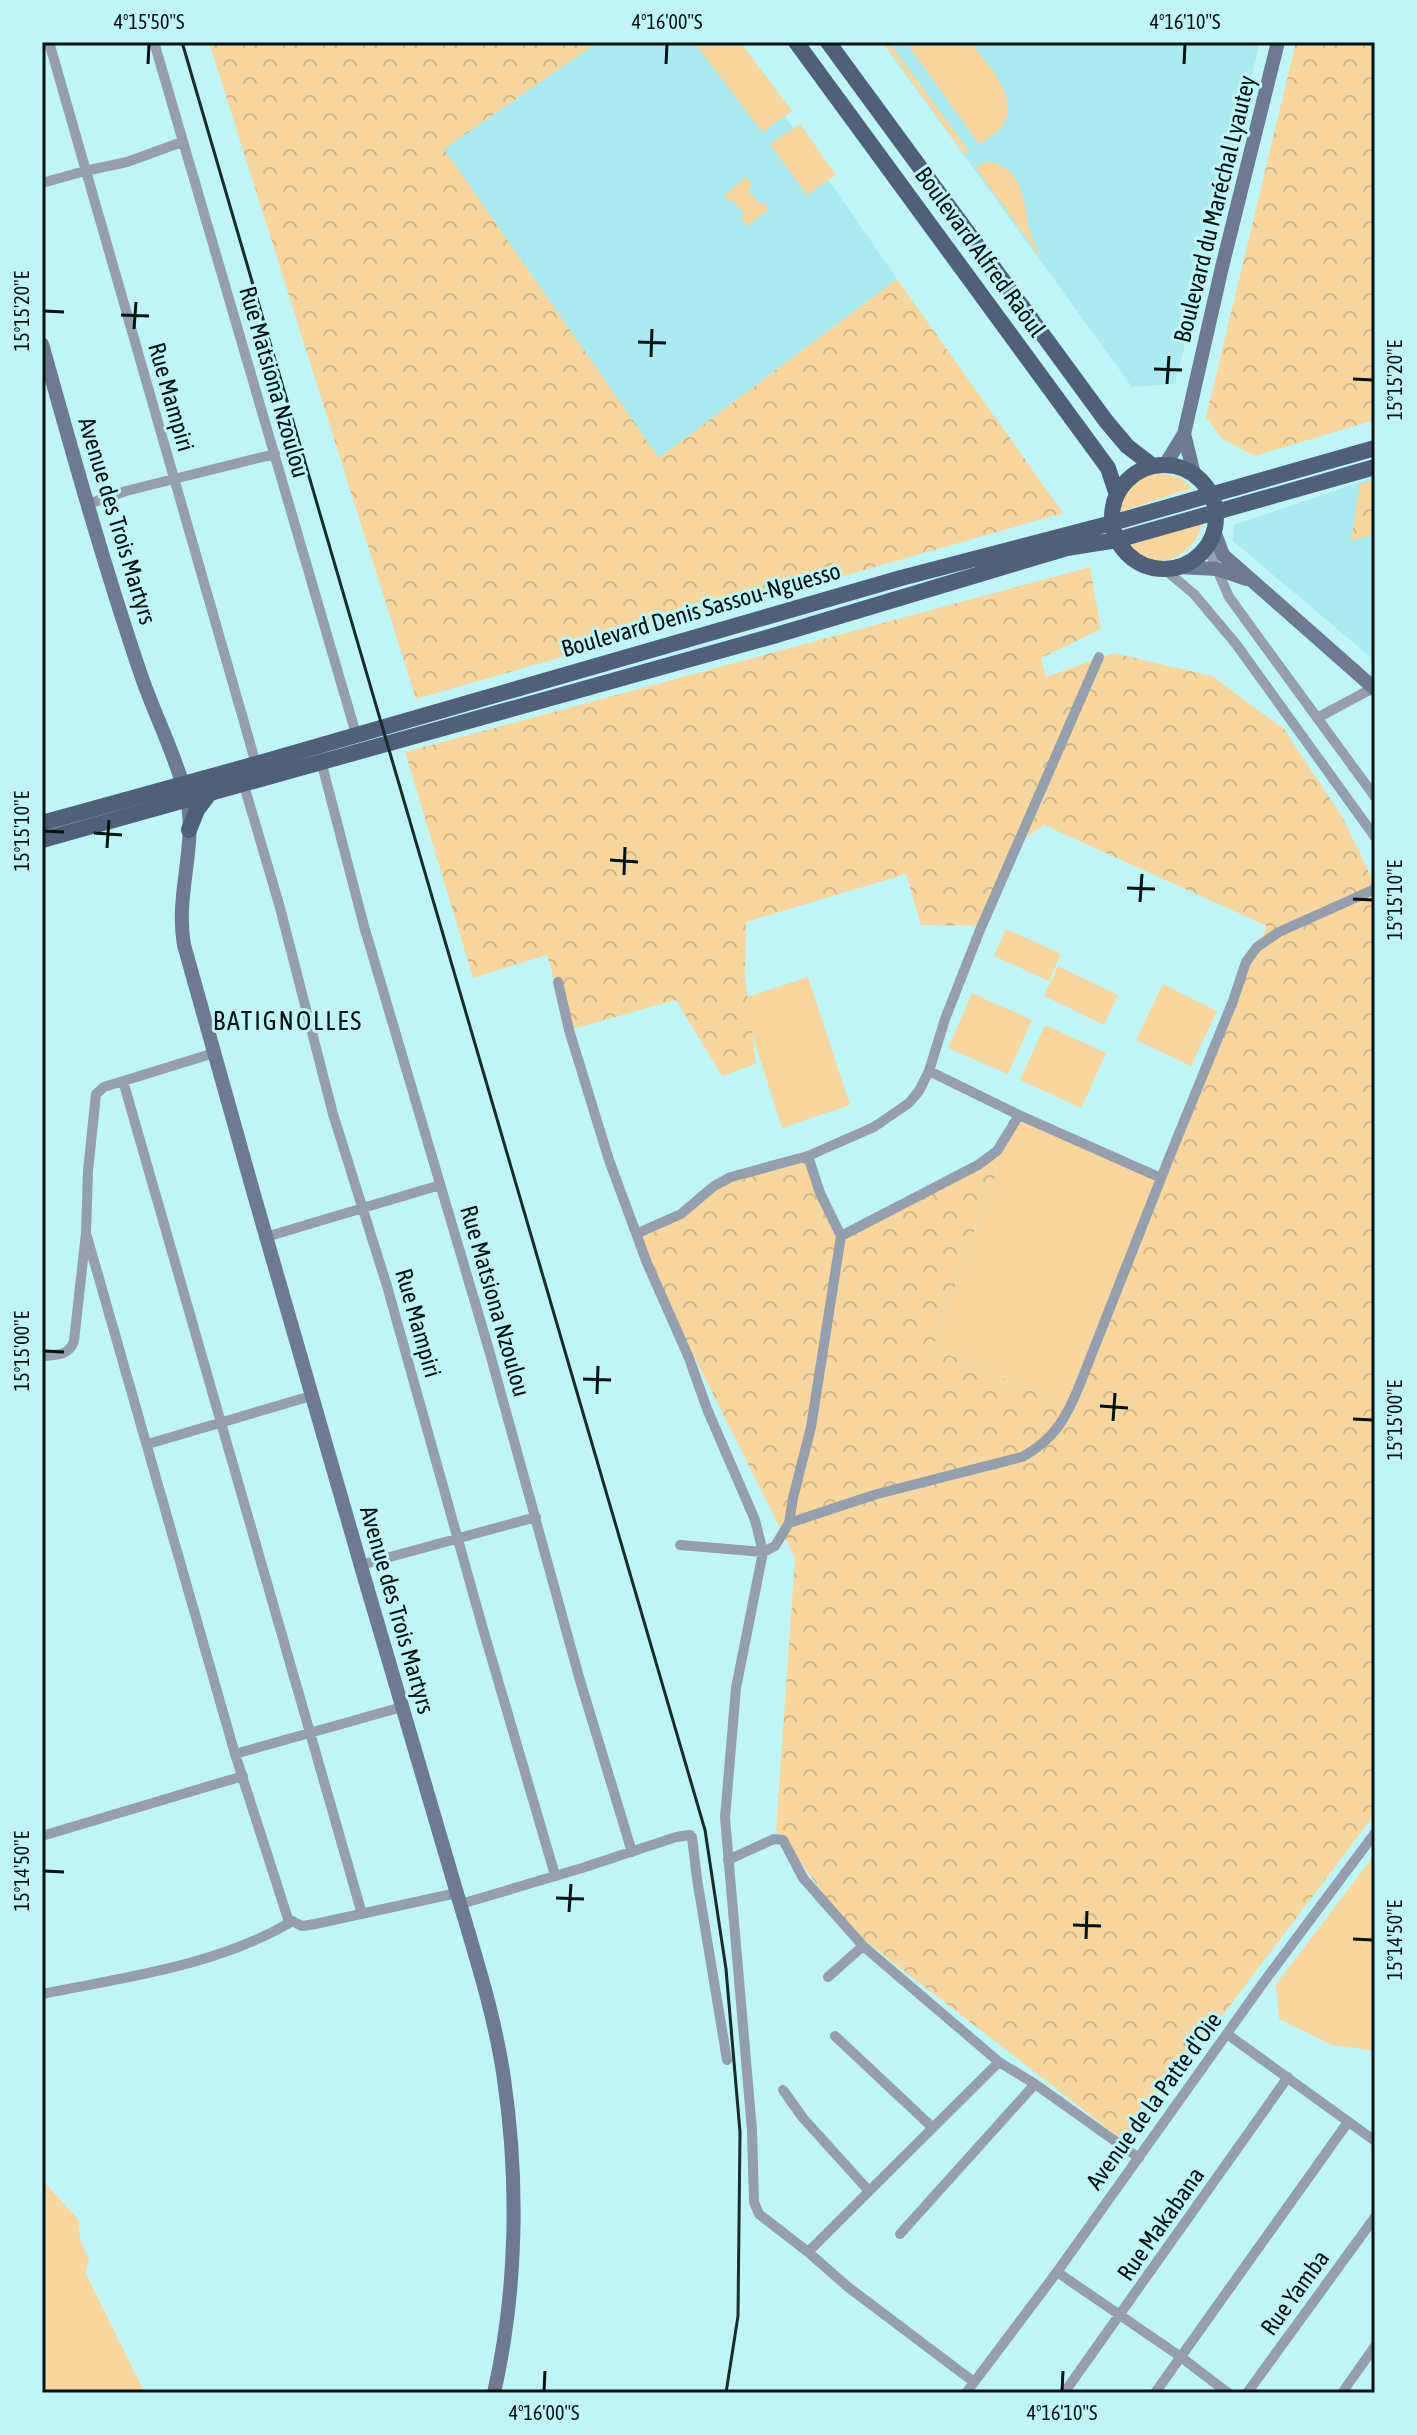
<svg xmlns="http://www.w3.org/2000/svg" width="1417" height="2435" font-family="'Asap Condensed',sans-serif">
  <defs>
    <pattern id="forest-crowns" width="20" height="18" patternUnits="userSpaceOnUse" patternTransform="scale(2)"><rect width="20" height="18" fill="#f7d79f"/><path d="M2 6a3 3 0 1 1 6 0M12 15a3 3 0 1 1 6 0" fill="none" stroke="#d2b888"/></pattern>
  </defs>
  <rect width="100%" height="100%" fill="#c0f5f8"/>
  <path fill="#abeaef" d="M 598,42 L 734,42 L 897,279 L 659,458 L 443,149 Z
    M 882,42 L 1260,42 L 1175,384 L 1132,387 Z
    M 1375,477 L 1375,661 L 1233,541 L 1234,525 Z"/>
  <path fill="#f7d79f" d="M 699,42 L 740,42 L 792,111 L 762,132 L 698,47 Z
    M 883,42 L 889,42 L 969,151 L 964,154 Z
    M 906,42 L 970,42 C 988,65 1028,105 996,133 C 991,137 985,140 979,144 Z
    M 800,124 L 836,175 L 807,195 L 770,144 Z
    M 983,162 C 1022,163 1023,198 1029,228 C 1032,238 1037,248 1041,258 L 976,168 Z
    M 746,177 L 752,185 L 748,190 L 760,204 L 763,202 L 769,209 L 747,226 L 741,218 L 745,215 L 733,200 L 729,202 L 724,196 Z
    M 1157,473 L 1180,477 L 1192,488 L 1120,512 C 1120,491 1137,477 1157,473 Z
    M 1202,523 C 1195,558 1153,576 1129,545 Z
    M 1006,929 L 1061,954 L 1049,981 L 994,956 Z
    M 1058,966 L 1118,995 L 1104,1025 L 1044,996 Z
    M 808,977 L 850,1105 L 782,1128 L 741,999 Z
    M 1163,984 L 1217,1011 L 1191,1066 L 1136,1040 Z
    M 972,993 L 1032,1020 L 1008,1074 L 948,1048 Z
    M 1045,1025 L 1106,1053 L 1081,1108 L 1020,1080 Z
    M 1019,1115 L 1161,1178 L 1067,1406 L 933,1348 L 973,1235 L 994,1186 L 997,1151 Z
    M 1375,1854 L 1375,2051 L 1332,2045 L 1279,2019 L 1276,1984 Z
    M 42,2180 L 78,2219 L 81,2242 L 89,2259 L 86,2274 L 145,2393 L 42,2393 Z"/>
  <path fill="url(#forest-crowns)" d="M 209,42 L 598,42 L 444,149 L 659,458 L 897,279 L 1063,513 L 416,699 Z
    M 1296,42 L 1375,42 L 1375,420 L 1254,456 L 1221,438 L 1206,417 Z
    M 1375,480 L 1375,534 L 1351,541 L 1360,484 Z
    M 1090,567 L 1101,629 L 1041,658 L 1046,677 L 1113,653 L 1212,676 L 1284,729 L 1343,818 L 1375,885 L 1375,1814 L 1126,2143 L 850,1929 L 776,1830 L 795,1558 L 646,1260 L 638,1233 L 666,1220 L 713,1187 L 808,1156 L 840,1236 L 997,1151 L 994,1186 L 973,1235 L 933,1348 L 1067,1406 L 1165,1166 L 1267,926 L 1044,825 L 1021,841 L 985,926 L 921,925 L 906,874 L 746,922 L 745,976 L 756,1064 L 722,1076 L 676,1000 L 569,1030 L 547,955 L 473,978 L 405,752 Z"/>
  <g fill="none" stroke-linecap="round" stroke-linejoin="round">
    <path stroke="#959ead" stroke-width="10" d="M 49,42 L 256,764
      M 154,42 L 356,734
      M 42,183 L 85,171 L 127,162 L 182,142
      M 88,504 L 126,491 L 275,454
      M 1207,546 L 1229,597 L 1375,797
      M 1164,569 L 1194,594 L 1236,644 L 1375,837
      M 1317,718 L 1373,688
      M 321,761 L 364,926 L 489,1350 L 579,1677 L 632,1852
      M 243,782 L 279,904 L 333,1114 L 387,1286 L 483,1629 L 555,1875
      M 558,982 L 569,1030 L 609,1160 L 647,1263 L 689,1358 L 707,1409 L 755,1520 L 763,1552 L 736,1688 L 725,1818 L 752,2130 L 754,2202 L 759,2214 L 808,2252 L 848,2287 L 974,2382
      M 123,1081 L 362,1914
      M 1019,1115 L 1161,1178
      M 86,1233 L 235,1754 L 288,1919 L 302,1926 L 315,1924 L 457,1893
      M 638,1233 L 681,1214 L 714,1186 L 731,1177 L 808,1156 L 874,1127 L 909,1103 L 919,1091 L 929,1071 L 945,1019 L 980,930 L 1099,657
      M 841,1236 L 978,1165 L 997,1151 L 1019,1115 L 929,1071
      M 266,1237 L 440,1185
      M 42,1356 C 56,1355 69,1356 74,1341 L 86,1233 L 88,1171 L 96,1094 L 104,1087 L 214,1053
      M 148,1444 L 311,1396
      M 789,1523 L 877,1494 L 1022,1457 C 1054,1440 1067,1417 1080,1384 L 1169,1158 L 1233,1001 L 1246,962 L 1257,947 L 1279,932 L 1375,889
      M 680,1545 L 763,1552 L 775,1546 L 789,1523 L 793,1498 L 811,1427 L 841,1236 L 820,1193 L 808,1156
      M 361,1565 L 536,1517
      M 235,1754 L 402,1707
      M 42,1836 L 243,1776
      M 728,1860 L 774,1839 L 783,1840 L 803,1878 L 863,1946 L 999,2062 L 1035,2084 L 1139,2158
      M 461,1904 L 582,1868 L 676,1837 L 690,1835 L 692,1837 L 697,1879 L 727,2060
      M 828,1977 L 863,1946
      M 42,1994 C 126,1977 216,1966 291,1922
      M 1227,2034 L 1375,2141
      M 835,2036 L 932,2127
      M 783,2090 L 803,2118 L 869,2191
      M 900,2234 L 1035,2084
      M 808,2252 L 999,2062
      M 1057,2272 L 1181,2357 L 1228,2393
      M 966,2393 L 1057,2272 L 1263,1983 L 1375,1833
      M 1064,2393 L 1288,2077
      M 1155,2393 L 1348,2122
      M 1247,2393 L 1375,2217
      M 1342,2393 L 1375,2346"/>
    <path stroke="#6d7a8f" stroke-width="14" d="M 42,344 C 73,455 104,566 141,675 C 155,716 177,758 187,800 C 197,845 175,896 184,945 C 243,1157 303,1369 365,1580 C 395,1684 426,1787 456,1890 C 474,1952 495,2015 504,2079 C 519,2182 517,2292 494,2393
      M 1184,434 L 1194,474
      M 1165,465 L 1184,434 L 1222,267 L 1278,42
      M 1214,531 L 1223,555 L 1375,689
      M 1177,567 L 1217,569 L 1246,579"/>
    <path stroke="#51607a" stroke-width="16" d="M 796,42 L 1108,468 L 1117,495
      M 828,42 L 1106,421 L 1127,446 L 1153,466
      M1112 517a52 52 0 1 1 104 0a52 52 0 1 1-104 0Z
      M 42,823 L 256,764 L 901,578 L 1112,523 L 1375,448
      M 189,830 L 197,810 L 210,793
      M 42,840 L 773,636 L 1067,548 L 1117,540 L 1375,467"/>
    <path stroke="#172c2d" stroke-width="3" d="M 182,42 L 705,1830 L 726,1969 L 740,2132 L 738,2316 L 726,2393"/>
  </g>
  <path fill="none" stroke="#011213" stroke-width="3" d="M 148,64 L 149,44M 666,64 L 667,44M 1184,64 L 1185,44M 44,311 L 64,312M 121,315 L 149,316M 134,329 L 136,302M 638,342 L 666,343M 651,357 L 652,329M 1154,369 L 1182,370M 1353,379 L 1373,380M 1167,384 L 1169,356M 44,831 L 64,832M 94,833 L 122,835M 107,848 L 109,820M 610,860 L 638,862M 624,875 L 625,847M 1127,888 L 1155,889M 1353,899 L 1373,900M 1140,902 L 1142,874M 44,1351 L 64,1352M 583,1379 L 611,1380M 597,1394 L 598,1366M 1100,1406 L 1128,1408M 1353,1419 L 1373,1420M 1113,1421 L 1115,1393M 44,1871 L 64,1872M 556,1898 L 584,1899M 569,1912 L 571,1884M 1073,1925 L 1101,1926M 1086,1939 L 1087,1911M 1353,1939 L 1373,1940M 544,2391 L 545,2371M 1062,2391 L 1063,2371"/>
  <g text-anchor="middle" stroke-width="6" stroke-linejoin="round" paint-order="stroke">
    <g font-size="24" fill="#011213" stroke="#c0f5f8">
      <text transform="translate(1215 209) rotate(-76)" y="8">Boulevard du Maréchal Lyautey</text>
      <text transform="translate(980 252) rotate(54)" y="8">Boulevard Alfred Raôul</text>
      <text transform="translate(274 382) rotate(74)" y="8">Rue Matsiona Nzoulou</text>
      <text transform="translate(171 397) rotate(74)" y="8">Rue Mampiri</text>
      <text transform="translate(117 521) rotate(73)" y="8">Avenue des Trois Martyrs</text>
      <text transform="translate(701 610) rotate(-16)" y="8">Boulevard Denis Sassou-Nguesso</text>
      <text transform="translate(495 1301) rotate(74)" y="8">Rue Matsiona Nzoulou</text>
      <text transform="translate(418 1323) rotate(74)" y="8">Rue Mampiri</text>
      <text transform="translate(397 1610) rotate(74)" y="8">Avenue des Trois Martyrs</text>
      <text transform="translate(1154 2101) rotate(-54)" y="8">Avenue de la Patte d'Oie</text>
      <text transform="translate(1161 2224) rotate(-55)" y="8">Rue Makabana</text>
      <text transform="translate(1295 2293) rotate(-54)" y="8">Rue Yamba</text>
    </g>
    <g font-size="26" letter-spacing="2" fill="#011213" stroke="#c0f5f8">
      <text x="288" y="1030">BATIGNOLLES</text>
    </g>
  </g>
  <rect width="1417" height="2435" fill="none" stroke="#c0f5f8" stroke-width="88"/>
  <rect x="44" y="44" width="1329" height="2347" fill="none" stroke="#011213" stroke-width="3"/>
  <g font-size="20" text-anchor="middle" fill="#011213">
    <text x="149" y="29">4°15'50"S</text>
    <text x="667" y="29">4°16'00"S</text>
    <text x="1185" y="29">4°16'10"S</text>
    <text transform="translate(22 311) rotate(-90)" y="7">15°15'20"E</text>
    <text transform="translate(1395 380) rotate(-90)" y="7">15°15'20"E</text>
    <text transform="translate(22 831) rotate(-90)" y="7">15°15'10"E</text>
    <text transform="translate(1395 900) rotate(-90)" y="7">15°15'10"E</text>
    <text transform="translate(22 1351) rotate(-90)" y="7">15°15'00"E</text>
    <text transform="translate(1395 1420) rotate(-90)" y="7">15°15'00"E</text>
    <text transform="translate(22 1871) rotate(-90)" y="7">15°14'50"E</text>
    <text transform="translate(1395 1940) rotate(-90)" y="7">15°14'50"E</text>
    <text x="544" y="2420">4°16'00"S</text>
    <text x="1062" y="2420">4°16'10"S</text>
  </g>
</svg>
